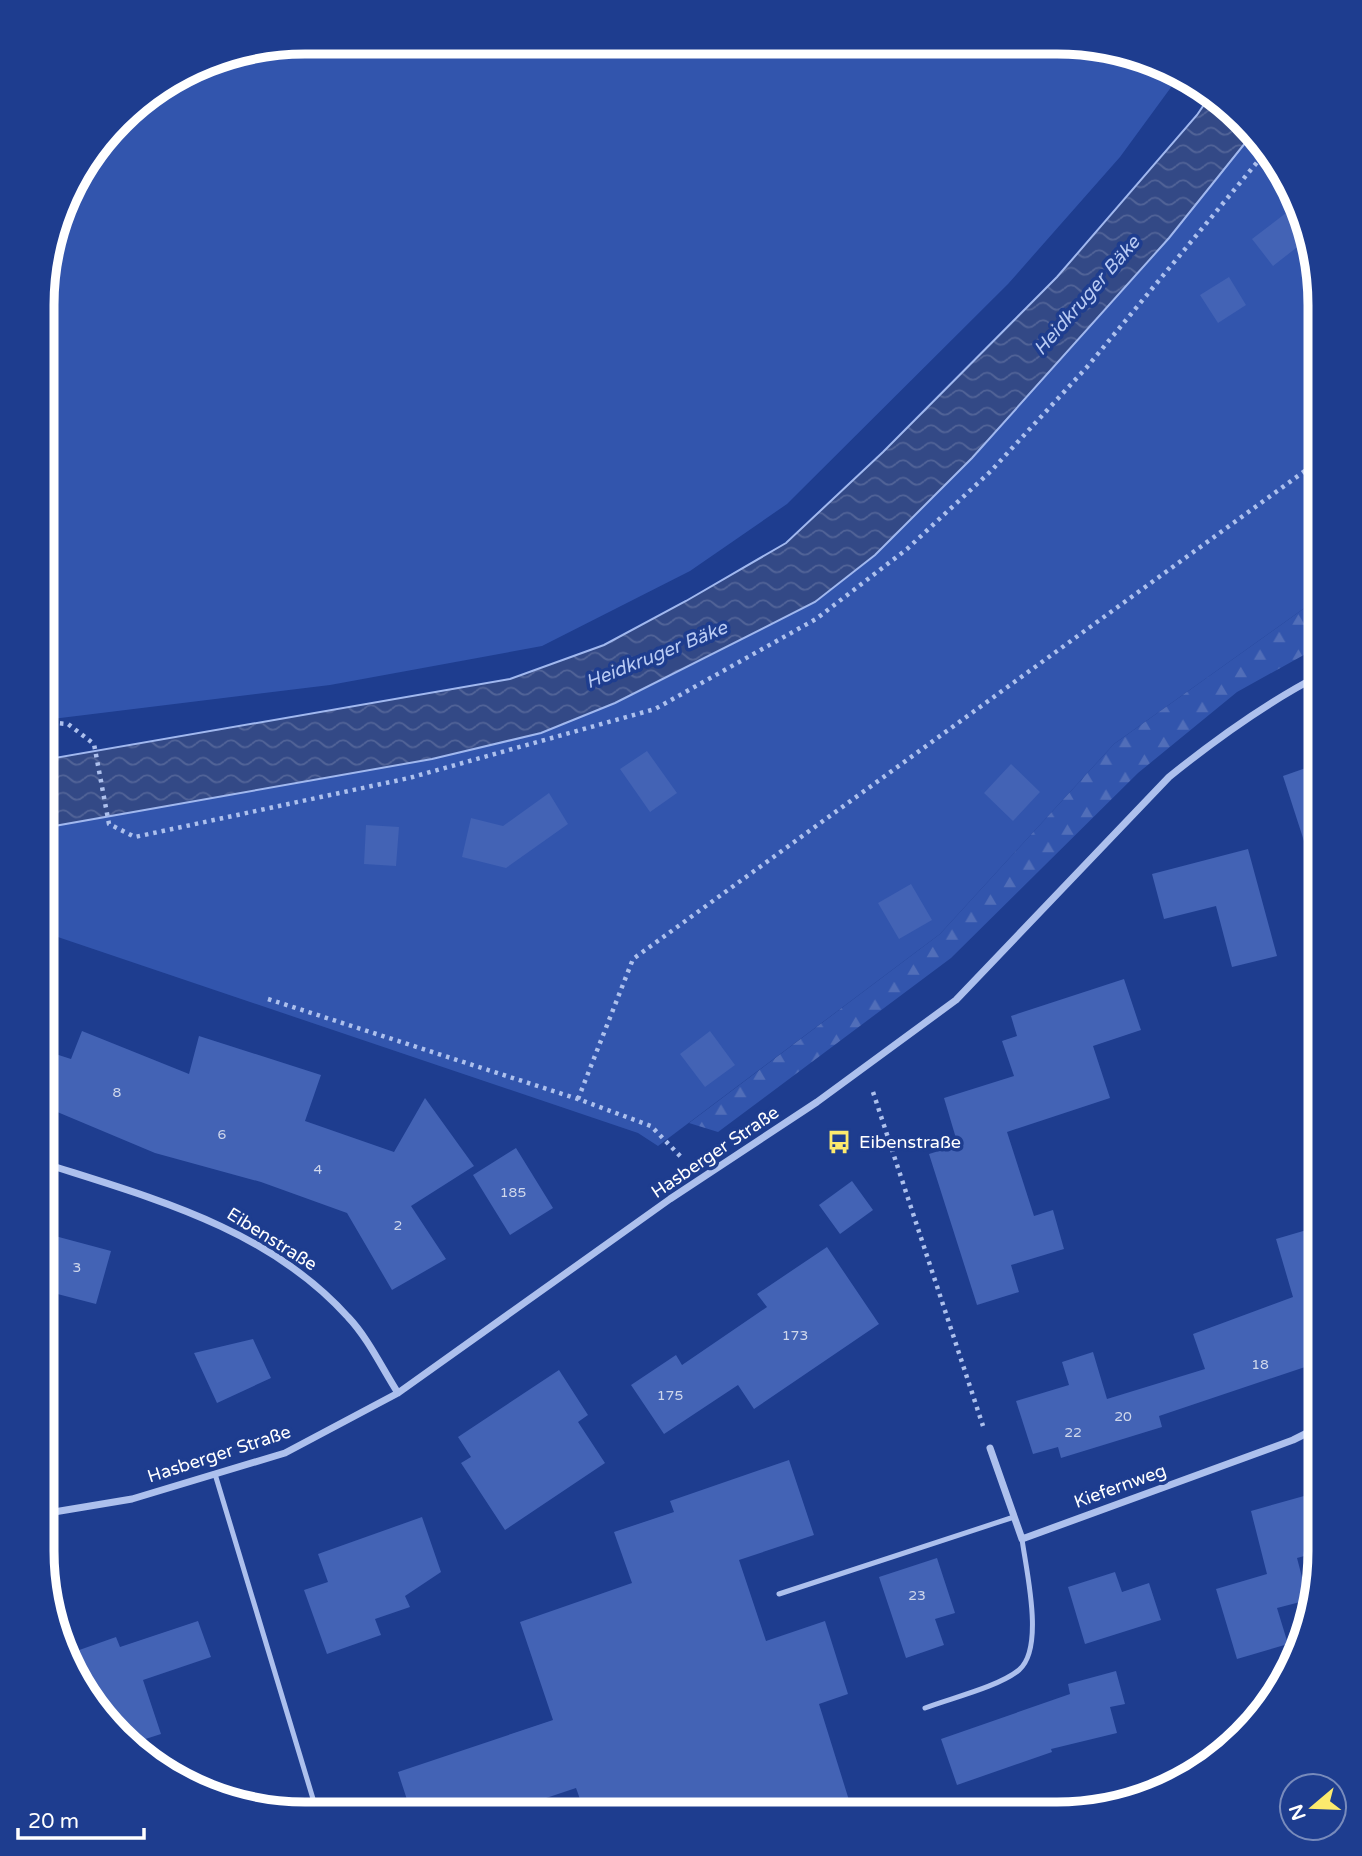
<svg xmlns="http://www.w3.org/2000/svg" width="1362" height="1856" font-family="'Varela Round',sans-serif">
  <defs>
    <pattern id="forest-firs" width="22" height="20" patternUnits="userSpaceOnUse" patternTransform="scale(1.75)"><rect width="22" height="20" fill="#3255ad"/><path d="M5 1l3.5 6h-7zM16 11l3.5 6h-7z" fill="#516eb9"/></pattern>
    <pattern id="water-waves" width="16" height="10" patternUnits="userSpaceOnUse" patternTransform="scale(1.75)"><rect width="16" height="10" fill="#334986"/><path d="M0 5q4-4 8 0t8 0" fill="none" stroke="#526498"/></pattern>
  </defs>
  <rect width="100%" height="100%" fill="#1e3d8f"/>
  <path fill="#3255ad" d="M 305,42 L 1092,44 L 1157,62 L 1180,75 L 1120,157 L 1008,284 L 787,504 L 690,571 L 542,646 L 330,685 L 44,720 L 44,270 L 77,174 L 132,107 L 220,56 Z
    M 1250,137 L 1293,188 L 1320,305 L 1320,597 L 1114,744 L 940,934 L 658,1146 L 638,1133 L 43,932 L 43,828 L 432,759 L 541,733 L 615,703 L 730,646 L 972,458 L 1169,238 Z"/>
  <path fill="url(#forest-firs)" d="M 1320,597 L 1320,646 L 1237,692 L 1138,773 L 951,958 L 718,1132 L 689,1123 L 940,934 L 1114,744 Z"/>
  <path fill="url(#water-waves)" stroke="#a1b8ef" stroke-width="2" d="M 1212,93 L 1250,137 L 1169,238 L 972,458 L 875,555 L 815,602 L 615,703 L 541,733 L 432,759 L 43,828 L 43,760 L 510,679 L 604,645 L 686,601 L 786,543 L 883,452 L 1057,277 L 1197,115 Z"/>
  <path fill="#4363b5" d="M 1286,213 L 1305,241 L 1273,266 L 1252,239 Z
    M 1229,277 L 1246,305 L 1218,323 L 1200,295 Z
    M 647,751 L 677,793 L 650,812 L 620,769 Z
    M 1320,763 L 1320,868 L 1313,869 L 1283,776 Z
    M 1011,764 L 1040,792 L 1013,821 L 984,793 Z
    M 549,793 L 568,824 L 506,868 L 462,857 L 471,818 L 503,826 Z
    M 366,825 L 399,827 L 396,866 L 364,864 Z
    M 1248,849 L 1277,956 L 1232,967 L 1216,906 L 1164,919 L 1152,874 Z
    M 911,884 L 932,920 L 899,939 L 878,903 Z
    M 1124,979 L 1141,1030 L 1093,1046 L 1110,1098 L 1007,1132 L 1034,1216 L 1053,1210 L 1064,1249 L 1011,1265 L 1019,1292 L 977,1305 L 929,1154 L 958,1145 L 944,1098 L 1014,1076 L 1002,1041 L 1017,1036 L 1011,1016 Z
    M 82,1031 L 189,1074 L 199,1036 L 321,1075 L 305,1121 L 394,1152 L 425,1098 L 474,1166 L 411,1206 L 446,1259 L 392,1290 L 347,1213 L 261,1182 L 155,1153 L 43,1106 L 43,1050 L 71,1059 Z
    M 710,1031 L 735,1065 L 705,1087 L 680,1054 Z
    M 516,1148 L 553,1208 L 510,1235 L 473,1175 Z
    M 852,1181 L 873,1210 L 840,1234 L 819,1205 Z
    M 1310,1229 L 1320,1259 L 1320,1362 L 1159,1416 L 1162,1427 L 1061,1458 L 1058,1447 L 1033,1454 L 1016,1401 L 1069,1385 L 1062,1362 L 1093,1352 L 1107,1399 L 1205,1369 L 1193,1334 L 1293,1297 L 1276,1239 Z
    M 55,1236 L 111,1251 L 96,1304 L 42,1290 Z
    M 827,1247 L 879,1324 L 754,1409 L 738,1385 L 664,1434 L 631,1385 L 676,1355 L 682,1365 L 767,1307 L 757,1294 Z
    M 253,1339 L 271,1378 L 217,1403 L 194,1353 Z
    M 559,1370 L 588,1415 L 578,1422 L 605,1463 L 505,1530 L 461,1463 L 471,1457 L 458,1437 Z
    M 789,1460 L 814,1535 L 739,1560 L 766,1641 L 825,1621 L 848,1694 L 819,1704 L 853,1813 L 585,1813 L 576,1788 L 504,1812 L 411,1812 L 398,1772 L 553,1720 L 520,1622 L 632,1583 L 614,1532 L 674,1512 L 670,1501 Z
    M 1304,1496 L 1319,1552 L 1297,1558 L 1308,1600 L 1277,1608 L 1288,1644 L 1237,1659 L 1216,1589 L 1267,1574 L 1251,1511 Z
    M 422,1517 L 441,1572 L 405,1596 L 410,1607 L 375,1619 L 381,1635 L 327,1654 L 304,1590 L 328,1582 L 318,1554 Z
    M 937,1558 L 955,1613 L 935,1619 L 944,1645 L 906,1658 L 879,1577 Z
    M 1115,1572 L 1122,1592 L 1149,1583 L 1161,1620 L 1085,1644 L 1068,1587 Z
    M 198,1621 L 211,1657 L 143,1680 L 161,1734 L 130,1744 L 108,1725 L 76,1678 L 68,1654 L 116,1637 L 120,1647 Z
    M 1116,1671 L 1125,1704 L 1110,1707 L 1117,1733 L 1051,1749 L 1052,1752 L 957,1785 L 941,1739 L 1070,1694 L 1068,1684 Z"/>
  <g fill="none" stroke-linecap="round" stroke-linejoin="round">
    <path stroke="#adc0ed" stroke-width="4.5" stroke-dasharray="3.5 5" stroke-linecap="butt" d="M 43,722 L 68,724 L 94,744 L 109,824 L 135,837 L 409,778 L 655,709 L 816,619 L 907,549 L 991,471 L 1087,367 L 1264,154
      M 268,999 L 578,1099 L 651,1126 L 683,1159
      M 873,1092 L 983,1426
      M 578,1099 L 633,959 L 1320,460"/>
    <path stroke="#adc0ed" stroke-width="5" d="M 215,1474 L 317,1812
      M 779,1594 L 1014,1517
      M 925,1708 C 951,1698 998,1687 1019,1670 C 1045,1648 1026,1570 1022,1539"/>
    <path stroke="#adc0ed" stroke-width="7" d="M 43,1163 C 152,1198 268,1228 348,1317 C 368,1338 382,1368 398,1393
      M 990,1448 L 1022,1539 L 1293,1440 L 1319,1427
      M 42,1514 L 132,1499 L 285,1453 L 398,1393 L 670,1199 L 817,1102 L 956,1000 L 1169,777 C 1216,739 1266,703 1320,675"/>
  </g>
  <defs>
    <g id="bus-bare" transform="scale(1.89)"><path d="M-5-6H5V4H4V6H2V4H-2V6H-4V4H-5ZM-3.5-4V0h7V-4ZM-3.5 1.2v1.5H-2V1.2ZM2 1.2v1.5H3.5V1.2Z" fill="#fcea6d" stroke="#1e3d8f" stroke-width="2.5" paint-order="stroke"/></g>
  </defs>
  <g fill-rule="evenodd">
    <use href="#bus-bare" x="839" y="1142"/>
  </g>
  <g text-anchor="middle" stroke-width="7" stroke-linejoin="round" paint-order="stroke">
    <g font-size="14" fill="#d0d8ec">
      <text x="117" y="1097">8</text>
      <text x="222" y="1139">6</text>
      <text x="318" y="1174">4</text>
      <text x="513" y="1197">185</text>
      <text x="398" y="1230">2</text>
      <text x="77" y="1272">3</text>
      <text x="795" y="1340">173</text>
      <text x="1260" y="1369">18</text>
      <text x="670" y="1400">175</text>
      <text x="1123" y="1421">20</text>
      <text x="1073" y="1437">22</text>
      <text x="917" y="1600">23</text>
    </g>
    <g font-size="18" fill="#fff" stroke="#1e3d8f" text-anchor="start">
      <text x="859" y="1148">Eibenstraße</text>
    </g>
    <g font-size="18" fill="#fff" stroke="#1e3d8f">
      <text transform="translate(715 1152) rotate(-34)" y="6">Hasberger Straße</text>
      <text transform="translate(272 1239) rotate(32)" y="6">Eibenstraße</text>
      <text transform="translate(219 1454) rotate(-18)" y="6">Hasberger Straße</text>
      <text transform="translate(1120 1486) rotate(-20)" y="6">Kiefernweg</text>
    </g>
    <g font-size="19" font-style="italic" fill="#b9cbf4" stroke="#1e3d8f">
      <text transform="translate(1086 295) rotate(-49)" y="7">Heidkruger Bäke</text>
      <text transform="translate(656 654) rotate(-22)" y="7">Heidkruger Bäke</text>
    </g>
  </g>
  <path d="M0 0H1362V1856H0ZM305 54H1057A251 251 0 0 1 1308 305V1551A251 251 0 0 1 1057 1802H305A251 251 0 0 1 54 1551V305A251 251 0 0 1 305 54Z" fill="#1e3d8f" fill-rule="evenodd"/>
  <path fill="none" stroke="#fff" stroke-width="9" d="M305 54H1057A251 251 0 0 1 1308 305V1551A251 251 0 0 1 1057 1802H305A251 251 0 0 1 54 1551V305A251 251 0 0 1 305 54Z"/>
  <g transform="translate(1313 1807) rotate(251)"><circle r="33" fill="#1e3d8f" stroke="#788bbc" stroke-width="2"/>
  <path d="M0-5L12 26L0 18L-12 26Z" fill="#fcea6d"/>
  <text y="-10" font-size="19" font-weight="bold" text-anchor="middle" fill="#ffffff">N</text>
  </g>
  <path d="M18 1828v10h126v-10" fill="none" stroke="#ffffff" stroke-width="3.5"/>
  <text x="28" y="1828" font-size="21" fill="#ffffff" stroke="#1e3d8f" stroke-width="5" paint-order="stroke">20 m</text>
</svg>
